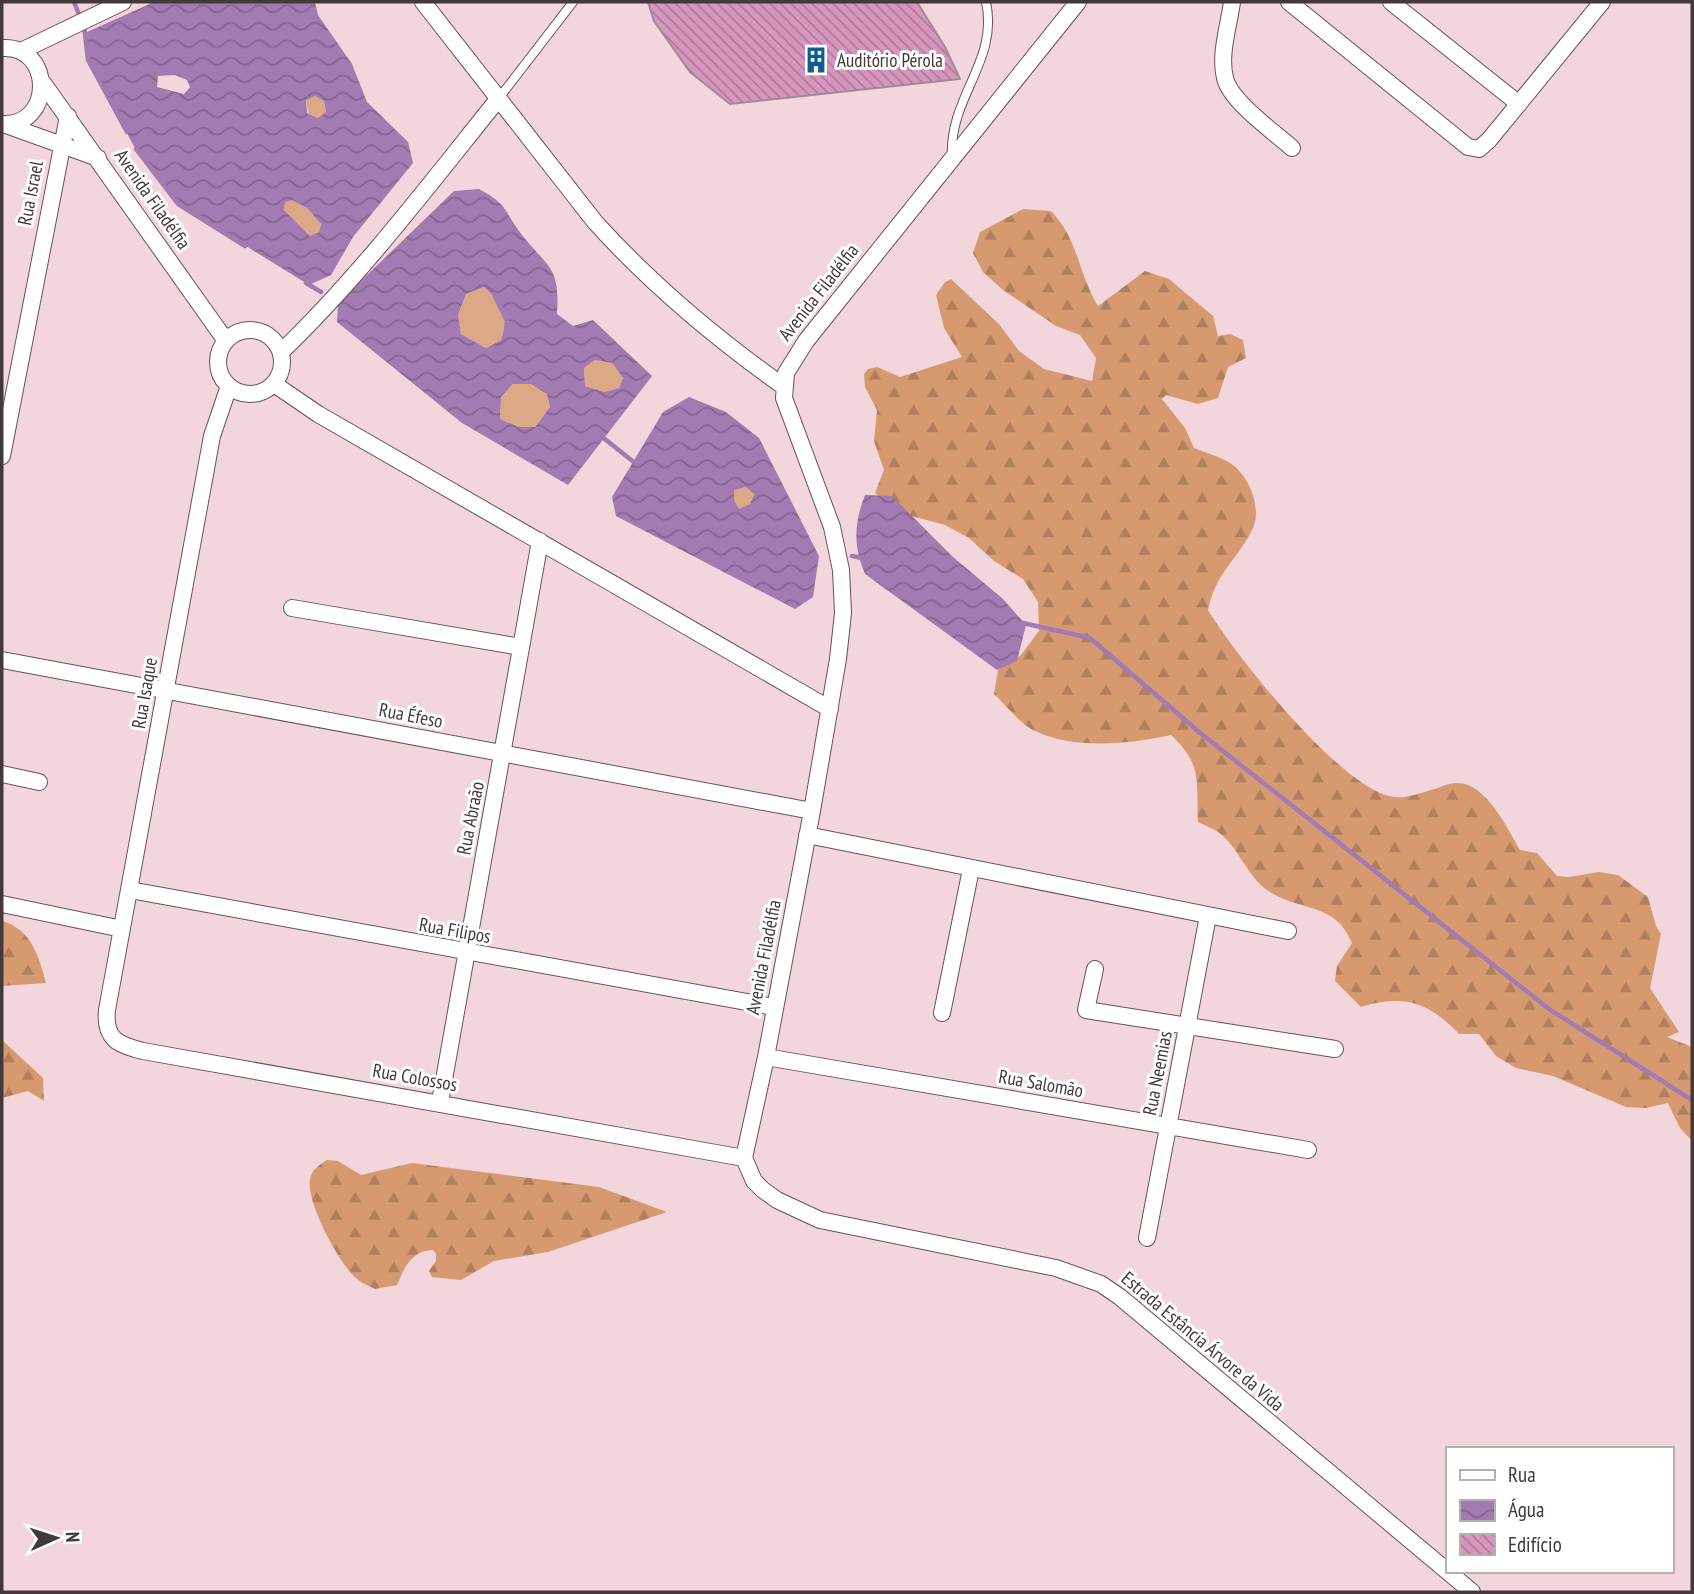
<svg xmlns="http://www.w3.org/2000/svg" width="1694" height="1594" font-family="'PT Sans Narrow',sans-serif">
  <defs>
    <pattern id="forest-firs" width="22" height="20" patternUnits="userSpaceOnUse" patternTransform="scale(1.75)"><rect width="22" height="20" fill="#d79a70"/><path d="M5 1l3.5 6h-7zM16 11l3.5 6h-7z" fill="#b07f5d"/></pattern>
    <pattern id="water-waves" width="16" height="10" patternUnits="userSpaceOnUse" patternTransform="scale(1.75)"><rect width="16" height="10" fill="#a37ab1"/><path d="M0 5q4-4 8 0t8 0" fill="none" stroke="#866591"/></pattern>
    <pattern id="building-back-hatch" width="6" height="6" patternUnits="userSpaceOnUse" patternTransform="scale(1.75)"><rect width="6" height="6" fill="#d696be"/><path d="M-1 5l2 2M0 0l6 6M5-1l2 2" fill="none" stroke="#af7b9b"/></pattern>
  </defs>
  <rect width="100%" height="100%" fill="#f3d6db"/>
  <path fill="url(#forest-firs)" d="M 1023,209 L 1051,211 C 1079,240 1077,271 1098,306 L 1145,271 L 1169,279 L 1213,316 L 1218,336 L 1230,334 L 1243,340 L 1246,358 L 1228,367 L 1218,398 L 1198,404 L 1166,395 L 1162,399 L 1185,428 L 1194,448 C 1205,453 1219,456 1230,463 C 1249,475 1263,509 1252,530 C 1236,562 1216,572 1208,610 C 1236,656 1337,783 1389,796 C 1403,800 1417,794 1431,790 C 1439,788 1448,783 1456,783 C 1485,781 1508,829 1520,850 L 1537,853 L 1557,876 L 1569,877 L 1599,872 L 1618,875 L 1648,897 L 1656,926 L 1661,934 L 1650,988 L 1679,1032 L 1667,1037 L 1692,1047 L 1692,1141 L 1680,1128 L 1668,1103 L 1646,1108 L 1626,1107 L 1553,1076 L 1516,1068 L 1496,1056 L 1479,1034 L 1459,1034 C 1428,1002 1405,994 1361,1007 L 1335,981 L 1337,966 L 1352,943 C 1335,901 1298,912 1267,890 C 1247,876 1238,846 1218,832 C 1212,828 1204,825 1198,822 C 1196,781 1203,765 1171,735 C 1130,744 1075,750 1035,731 C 1020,724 1006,705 994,694 L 998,670 L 1021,655 L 1039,631 L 1038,602 L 1023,579 L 994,561 L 969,538 L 945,525 L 897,512 L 875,493 L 884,470 L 874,441 L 877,410 L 865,387 L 864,374 L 868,369 L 877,367 L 900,377 L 962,357 L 944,328 L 936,295 L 945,282 L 951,279 L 999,324 L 1019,351 L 1044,369 L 1092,381 L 1096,358 L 1080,335 L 1056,326 L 1003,290 L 983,272 L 973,253 L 980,232 Z
    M 2,921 C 31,929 39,956 46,983 L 2,986 Z
    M 2,1040 L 43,1078 L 44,1101 L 28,1091 L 2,1098 Z
    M 327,1160 L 338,1161 L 361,1175 L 412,1163 L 599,1187 L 667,1212 L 548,1252 L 494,1261 L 461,1280 L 432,1277 L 429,1271 L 436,1261 L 436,1254 L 433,1250 C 411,1251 405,1267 397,1285 L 375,1289 C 369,1286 361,1283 356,1278 C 339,1264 306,1202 310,1180 C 311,1170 319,1165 327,1160 Z"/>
  <path fill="#dca987" d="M 315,96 L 324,101 L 326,112 L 318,118 L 308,113 L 306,99 Z
    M 292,200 L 307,208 L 321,224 L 319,232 L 310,236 L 284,210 L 285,201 Z
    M 484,287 C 503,304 509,314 501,340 L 486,348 L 461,334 L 458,315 L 466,294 Z
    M 595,360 L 612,363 L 623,378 L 619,388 L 604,392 L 585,386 L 584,368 Z
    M 513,384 L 531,384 L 547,393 L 550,407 L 535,427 L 519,427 L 500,419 L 501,397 Z
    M 747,487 L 754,493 L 750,504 L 739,509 L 734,500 L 734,489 Z"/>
  <path fill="url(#water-waves)" fill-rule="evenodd" d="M 154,2 L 315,2 L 318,15 L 352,64 L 367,102 L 408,142 L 413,163 L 353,237 L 331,275 L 309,285 L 178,204 L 138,154 L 88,60 L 87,32 ZM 175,75 L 187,80 L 190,87 L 184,94 L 157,87 L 158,76 ZM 315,96 L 324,101 L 326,112 L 318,118 L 307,113 L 306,100 ZM 292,200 L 307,208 L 321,224 L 319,232 L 310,236 L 284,210 L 285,202 Z
    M 479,189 C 510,206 502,209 522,235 C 549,269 560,266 557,314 L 573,326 L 593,320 L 652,376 L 568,485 L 462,423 L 337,322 L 338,303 L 454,191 ZM 484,287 C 503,304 509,314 501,340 L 486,348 L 461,334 L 458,315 L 466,294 ZM 595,360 L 612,363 L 623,378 L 619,388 L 604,392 L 585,386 L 584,368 ZM 513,384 L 531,384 L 547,394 L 550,407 L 535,427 L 519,427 L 500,419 L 501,397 Z
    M 689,397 L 726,412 L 759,438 L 819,556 L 813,597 L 795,609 L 616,516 L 612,497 L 663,412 ZM 746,487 L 754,494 L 750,504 L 739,509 L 734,500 L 734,490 Z
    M 865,495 L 892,496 L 953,557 L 1003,599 L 1026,625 L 1017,661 L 997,670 L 865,574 C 853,546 854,523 865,495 Z"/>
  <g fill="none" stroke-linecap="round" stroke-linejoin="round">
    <path stroke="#a37ab1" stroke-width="4.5" d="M 74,2 L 80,17
      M 84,25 L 88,60 L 127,132
      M 136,149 L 178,204 L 245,246
      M 306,283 L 321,292
      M 494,294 L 510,327
      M 601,436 L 635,463
      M 852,556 L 862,558
      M 1023,623 L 1090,638 L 1199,732 L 1549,1009 L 1692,1100"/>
  </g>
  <path fill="url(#building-back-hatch)" stroke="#a18a98" stroke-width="2" d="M 648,2 L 917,2 L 945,47 L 960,79 L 730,104 L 690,72 L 654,21 Z"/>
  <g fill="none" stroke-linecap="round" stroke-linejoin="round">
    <g stroke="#6a5156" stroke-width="10">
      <path id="service" d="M 499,98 L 573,2
        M 952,156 C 949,97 999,61 986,2"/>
    </g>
    <g stroke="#6a5156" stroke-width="18">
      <path id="minor" d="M 423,2 L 595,222 C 652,285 714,337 783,386
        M 1078,2 L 806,341 L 786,373 L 784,398 L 832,527 L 841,570 L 843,613 L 838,659 L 812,811 L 766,1057 L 744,1158 L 754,1181 L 763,1190 L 777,1200 L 820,1220 L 1056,1268 L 1101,1284 L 1120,1297 L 1472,1592
        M 1232,2 C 1229,25 1219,55 1225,78 C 1230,101 1274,132 1292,148
        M 1289,2 L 1468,147 L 1479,149 L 1489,140 L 1602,2
        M 1391,2 L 1519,104
        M 2,48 C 54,45 54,127 2,124
        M 21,51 L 123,2
        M 43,83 L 226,341
        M 6,125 L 98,158
        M218 362a32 32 0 1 1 64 0a32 32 0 1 1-64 0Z
        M 281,352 C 361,275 429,185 499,98
        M 274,384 L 318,414 L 830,709
        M 229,386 L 212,436 L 107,1010 C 104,1039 118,1045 143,1051 L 744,1158
        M 2,456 L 68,116
        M 292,608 L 521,647
        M 2,660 L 812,811
        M 2,774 L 39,782
        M 807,835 L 1288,931
        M 130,890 L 774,1007
        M 2,904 L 122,929
        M 1095,969 L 1086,1010 L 1335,1049
        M 942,1013 L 971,869
        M 766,1057 L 1308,1150
        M 440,1102 L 540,541
        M 1147,1238 L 1208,916"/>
    </g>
    <use href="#service" stroke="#fff" stroke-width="8"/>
    <use href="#minor" stroke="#fff" stroke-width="16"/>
  </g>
  <defs>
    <g id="building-bare" transform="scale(2.1)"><path d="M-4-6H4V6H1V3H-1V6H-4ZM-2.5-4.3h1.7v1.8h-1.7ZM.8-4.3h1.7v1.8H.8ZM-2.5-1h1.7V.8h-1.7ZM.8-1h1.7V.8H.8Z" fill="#0e5d90" stroke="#fff" stroke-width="2.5" paint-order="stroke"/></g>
  </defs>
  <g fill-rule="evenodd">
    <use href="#building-bare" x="816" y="60"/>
  </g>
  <g text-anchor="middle" stroke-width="6" stroke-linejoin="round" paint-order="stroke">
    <g font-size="19" fill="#43383a" stroke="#fff" text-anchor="start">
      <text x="837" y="67">Auditório Pérola</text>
    </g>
    <g font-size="19" fill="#43383a" stroke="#fff">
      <text transform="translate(30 193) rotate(-79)" y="7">Rua Israel</text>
      <text transform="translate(153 199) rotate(55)" y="7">Avenida Filadélfia</text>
      <text transform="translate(818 292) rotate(-52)" y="7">Avenida Filadélfia</text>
      <text transform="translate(144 693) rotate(-80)" y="7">Rua Isaque</text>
      <text transform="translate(411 715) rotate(11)" y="7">Rua Éfeso</text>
      <text transform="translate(470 818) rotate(-79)" y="7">Rua Abraão</text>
      <text transform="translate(455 930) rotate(10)" y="7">Rua Filipos</text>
      <text transform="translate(763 957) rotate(-79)" y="7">Avenida Filadélfia</text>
      <text transform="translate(1157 1073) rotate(-79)" y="7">Rua Neemias</text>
      <text transform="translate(415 1077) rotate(10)" y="7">Rua Colossos</text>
      <text transform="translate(1041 1083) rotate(10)" y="7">Rua Salomão</text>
      <text transform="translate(1203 1341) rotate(40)" y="7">Estrada Estância Árvore da Vida</text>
    </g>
  </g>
  <rect width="1694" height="1594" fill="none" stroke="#43383a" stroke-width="7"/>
  <rect x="1446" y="1447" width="228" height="126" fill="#ffffff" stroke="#b4afb0" stroke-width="2"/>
  <rect x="1460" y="1470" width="35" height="10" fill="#ffffff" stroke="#b4afb0" stroke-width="2"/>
  <text x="1508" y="1482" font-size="21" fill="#43383a">Rua</text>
  <rect x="1460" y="1500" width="35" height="21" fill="url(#water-waves)" stroke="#b4afb0" stroke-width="2"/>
  <text x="1508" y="1517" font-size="21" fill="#43383a">Água</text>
  <rect x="1460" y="1534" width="35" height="21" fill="url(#building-back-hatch)" stroke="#b4afb0" stroke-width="2"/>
  <text x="1508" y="1552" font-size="21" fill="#43383a">Edifício</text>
  <g transform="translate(56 1538) rotate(87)" stroke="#ffffff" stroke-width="5" paint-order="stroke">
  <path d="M0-5L12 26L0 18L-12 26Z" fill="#43383a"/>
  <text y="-10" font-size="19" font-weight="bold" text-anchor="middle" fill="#43383a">N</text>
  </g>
</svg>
